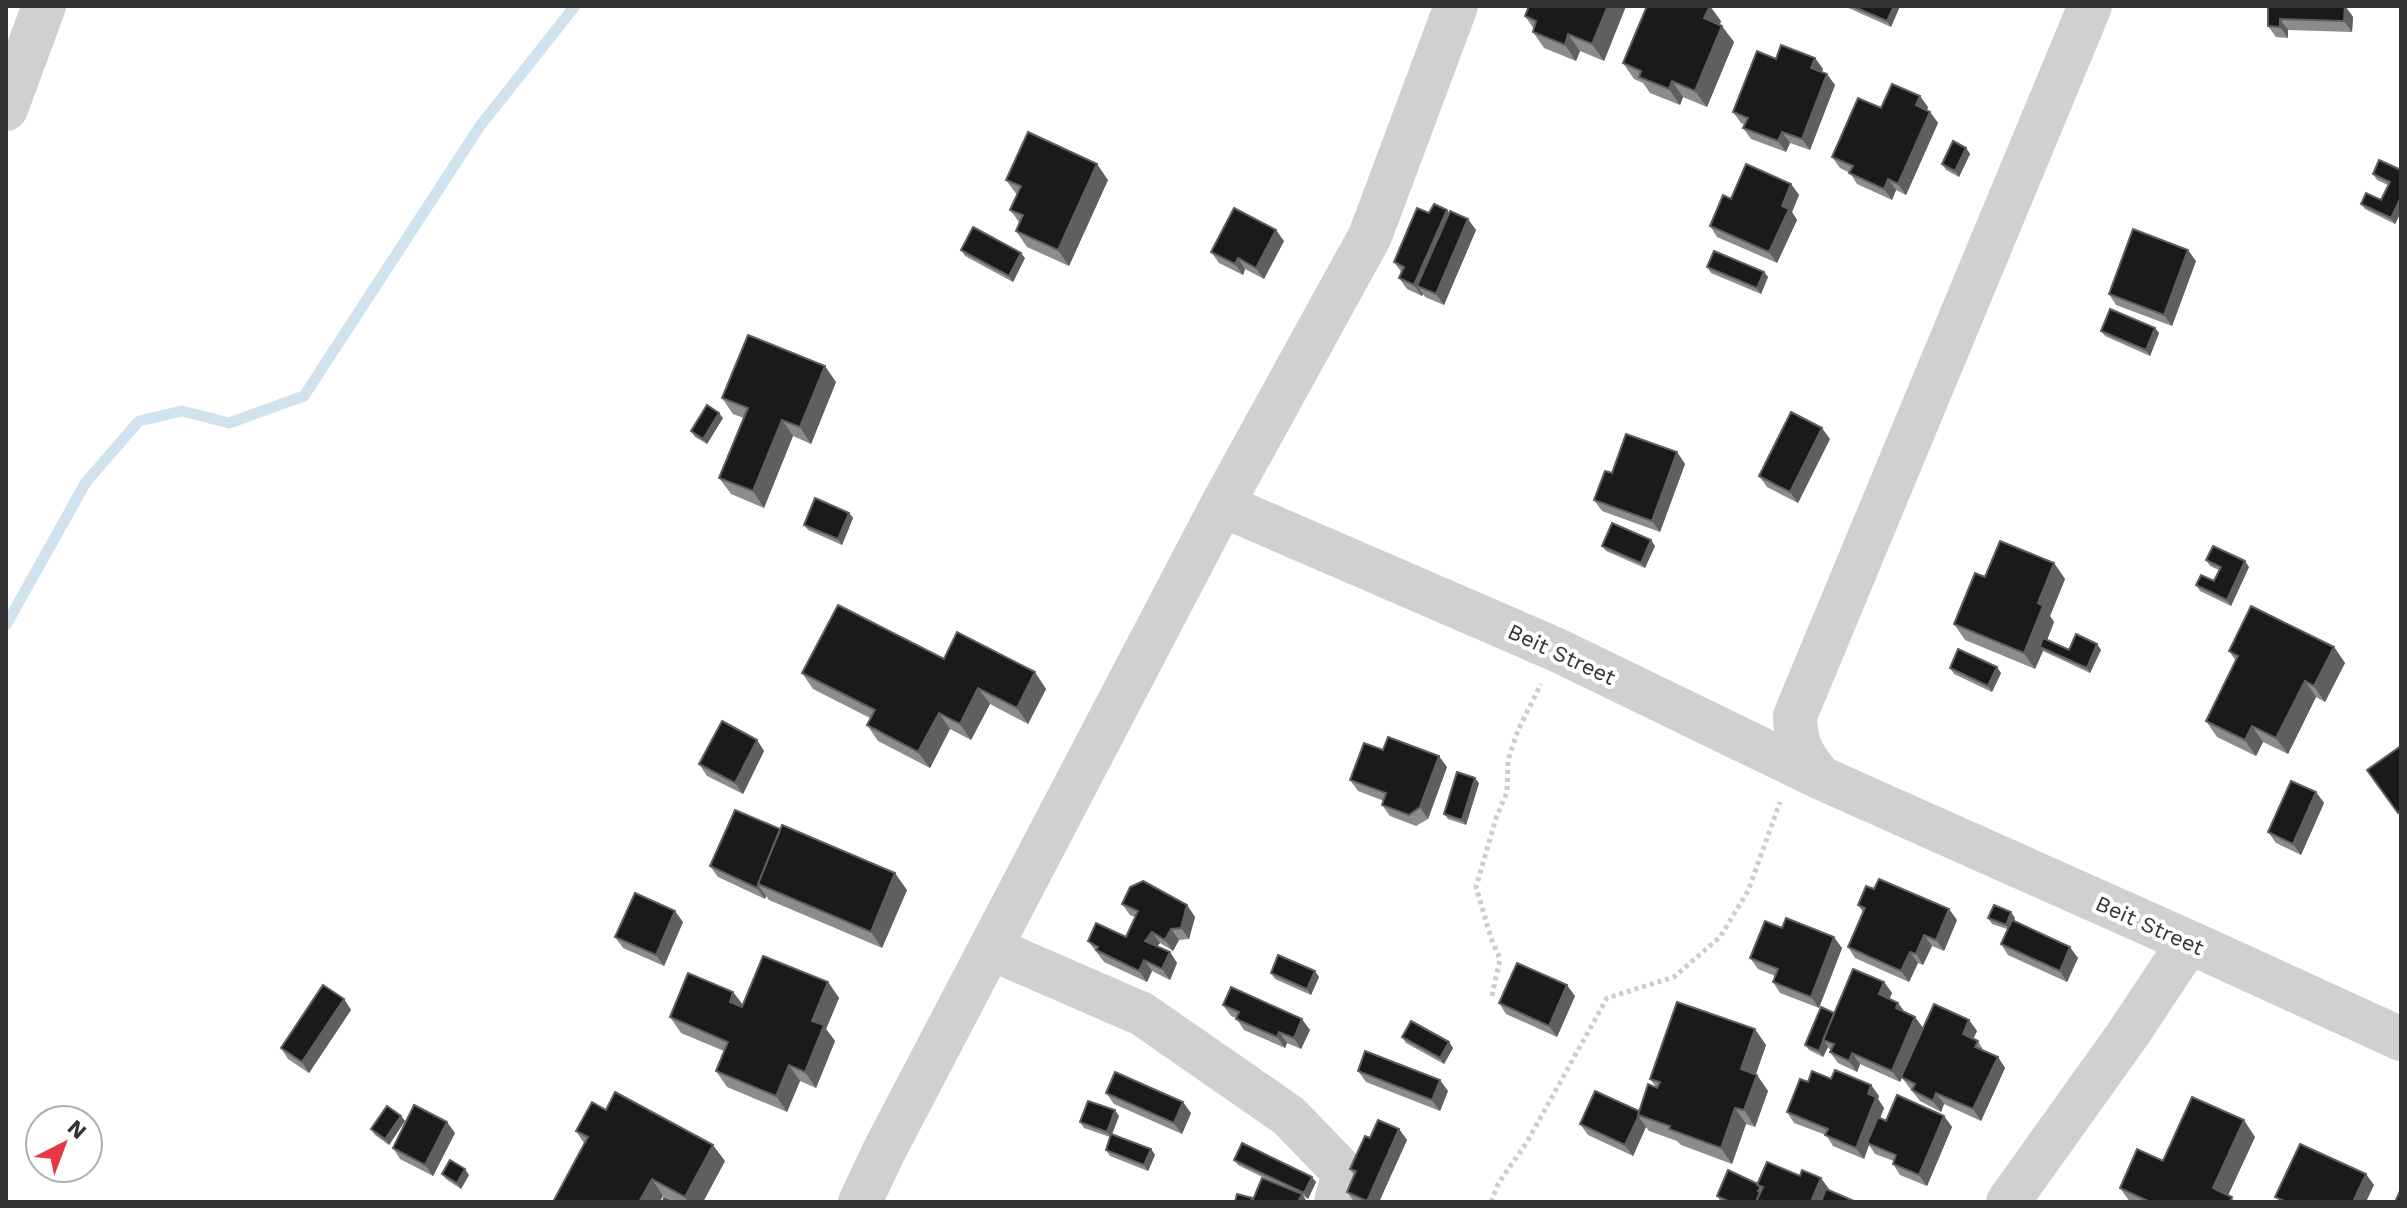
<svg xmlns="http://www.w3.org/2000/svg" width="2407" height="1208" font-family="'Work Sans',sans-serif">
  <rect width="100%" height="100%" fill="#fff"/>
  <g fill="none" stroke-linecap="round" stroke-linejoin="round">
    <path stroke="#cfe2ee" stroke-width="11" d="M 6,625 L 86,482 L 139,421 L 182,411 L 229,423 L 304,396 L 480,126 L 575,6"/>
    <path stroke="#cdcdcd" stroke-width="5" stroke-dasharray="4 4" stroke-linecap="butt" d="M 1492,996 L 1500,959 L 1491,938 L 1476,887 L 1496,818 L 1507,792 L 1508,760 L 1518,730 L 1541,684
      M 1491,1202 L 1498,1184 L 1527,1142 L 1607,998 L 1674,977 L 1720,937 L 1748,891 L 1780,802"/>
    <path stroke="#d0d0d0" stroke-width="44" d="M 6,109 L 44,6
      M 1222,505 L 1557,650 L 1821,778 L 2189,942 L 2401,1039
      M 1821,778 C 1802,756 1796,745 1795,716 L 2090,6
      M 990,948 L 1142,1014 L 1289,1116 L 1344,1173 L 1336,1202
      M 860,1202 L 884,1151 L 1222,505 L 1370,236 L 1456,6
      M 2008,1202 L 2128,1034 L 2189,942"/>
  </g>
  <path fill="#8c8c8c" d="M 1626,6 L 1604,61 L 1580,51 L 1576,61 L 1544,48 L 1533,32 L 1534,29 L 1525,16 Z
    M 1844,6 L 1900,6 L 1891,27 Z
    M 2268,6 L 2345,6 L 2353,17 L 2352,32 L 2288,30 L 2288,38 L 2276,37 L 2268,26 Z
    M 1721,21 L 1720,25 L 1734,42 L 1707,107 L 1683,97 L 1680,105 L 1650,93 L 1643,83 L 1634,79 L 1623,63 Z
    M 1815,58 L 1823,69 L 1821,72 L 1835,85 L 1810,150 L 1790,143 L 1786,152 L 1751,139 L 1743,128 L 1745,125 L 1741,123 L 1733,112 L 1776,59 Z
    M 1928,107 L 1927,110 L 1930,112 L 1938,123 L 1906,195 L 1896,190 L 1892,200 L 1857,184 L 1850,173 L 1840,168 L 1832,157 L 1881,108 Z
    M 1966,148 L 1970,154 L 1959,177 L 1946,170 L 1942,164 Z
    M 2401,170 L 2401,212 L 2395,224 L 2365,209 L 2361,204 L 2381,200 L 2388,185 L 2377,180 L 2373,174 Z
    M 1006,180 L 1108,180 L 1069,266 L 1027,247 L 1016,231 L 1019,222 L 1010,210 L 1017,195 Z
    M 1791,184 L 1799,195 L 1792,212 L 1797,220 L 1777,263 L 1717,237 L 1710,226 L 1731,199 Z
    M 1429,213 L 1449,213 L 1476,230 L 1444,305 L 1425,297 L 1423,294 L 1422,296 L 1407,289 L 1399,278 L 1402,273 L 1394,262 Z
    M 1284,241 L 1264,279 L 1245,269 L 1243,275 L 1219,263 L 1211,252 Z
    M 961,250 L 1025,258 L 1013,282 L 965,256 Z
    M 2196,261 L 2172,326 L 2116,305 L 2109,294 Z
    M 1707,267 L 1764,272 L 1768,277 L 1761,294 L 1711,273 Z
    M 2155,328 L 2159,333 L 2150,356 L 2105,336 L 2101,331 Z
    M 836,382 L 811,444 L 793,436 L 764,508 L 731,494 L 719,478 L 744,418 L 733,414 L 722,398 Z
    M 723,418 L 707,444 L 695,437 L 691,431 Z
    M 1830,439 L 1798,503 L 1767,487 L 1759,476 Z
    M 1677,452 L 1685,464 L 1660,532 L 1602,511 L 1594,500 Z
    M 849,513 L 853,518 L 842,545 L 808,530 L 804,525 Z
    M 1602,546 L 1655,546 L 1645,568 L 1606,551 Z
    M 2206,560 L 2249,567 L 2231,606 L 2200,591 L 2196,585 L 2214,581 L 2219,570 L 2210,566 Z
    M 2054,563 L 2065,579 L 2050,616 L 2054,622 L 2047,640 L 2069,650 L 2097,644 L 2101,650 L 2090,673 L 2043,651 L 2035,669 L 1965,640 L 1954,624 L 1985,577 Z
    M 2334,647 L 2345,663 L 2325,702 L 2316,697 L 2288,754 L 2263,742 L 2256,756 L 2217,737 L 2206,721 L 2236,661 L 2229,651 Z
    M 944,659 L 1046,689 L 1028,724 L 990,704 L 971,740 L 950,729 L 930,768 L 878,741 L 867,725 L 870,718 L 813,689 L 802,673 Z
    M 1950,668 L 2001,673 L 1992,692 L 1954,674 Z
    M 757,740 L 764,751 L 743,794 L 707,776 L 699,764 Z
    M 1383,750 L 1447,767 L 1428,819 L 1416,826 L 1390,816 L 1382,805 L 1384,801 L 1358,791 L 1350,780 Z
    M 1479,783 L 1466,825 L 1448,819 L 1444,814 Z
    M 2316,792 L 2324,803 L 2301,855 L 2276,843 L 2268,832 Z
    M 710,866 L 907,890 L 882,948 L 769,900 L 766,896 L 765,899 L 718,877 Z
    M 1122,904 L 1187,905 L 1195,917 L 1189,939 L 1179,940 L 1173,951 L 1160,943 L 1157,946 L 1170,952 L 1177,963 L 1170,980 L 1152,971 L 1147,982 L 1104,962 L 1088,941 L 1126,937 L 1135,917 L 1130,915 Z
    M 1858,905 L 1957,920 L 1944,951 L 1932,946 L 1923,965 L 1918,963 L 1909,982 L 1855,958 L 1848,947 L 1863,912 Z
    M 1988,918 L 2015,918 L 2014,921 L 2078,958 L 2067,982 L 2008,955 L 2001,944 L 2007,929 L 1992,924 Z
    M 683,922 L 664,966 L 623,948 L 615,937 Z
    M 1782,928 L 1842,948 L 1819,1008 L 1780,993 L 1773,982 L 1775,976 L 1758,969 L 1750,958 Z
    M 1271,973 L 1319,977 L 1311,995 L 1275,979 Z
    M 828,982 L 839,998 L 826,1029 L 835,1041 L 816,1088 L 800,1081 L 787,1112 L 727,1087 L 716,1071 L 724,1051 L 681,1033 L 670,1017 L 733,992 L 743,1005 Z
    M 1884,982 L 1892,993 L 1889,999 L 1898,1003 L 1905,1013 L 1915,1017 L 1923,1028 L 1969,1020 L 1977,1031 L 1973,1039 L 1978,1041 L 1984,1051 L 1998,1057 L 2005,1068 L 1981,1121 L 1944,1104 L 1941,1112 L 1920,1101 L 1902,1078 L 1900,1082 L 1860,1064 L 1857,1072 L 1838,1063 L 1830,1052 L 1831,1051 L 1828,1047 L 1823,1057 L 1809,1050 L 1805,1045 L 1834,1013 Z
    M 1575,996 L 1557,1037 L 1506,1014 L 1499,1003 Z
    M 344,999 L 351,1010 L 309,1073 L 288,1059 L 281,1048 Z
    M 1223,1005 L 1310,1030 L 1301,1049 L 1287,1043 L 1285,1048 L 1244,1030 L 1236,1018 L 1231,1016 Z
    M 1402,1037 L 1449,1042 L 1453,1048 L 1444,1064 L 1406,1043 Z
    M 1766,1045 L 1756,1074 L 1768,1091 L 1755,1127 L 1746,1124 L 1732,1164 L 1681,1145 L 1677,1141 L 1649,1131 L 1646,1127 L 1633,1156 L 1588,1135 L 1580,1124 L 1639,1111 L 1656,1087 L 1650,1079 Z
    M 1358,1071 L 1448,1091 L 1440,1111 L 1366,1082 Z
    M 1831,1079 L 1871,1085 L 1879,1096 L 1878,1099 L 1884,1108 L 1880,1118 L 1886,1121 L 1944,1116 L 1952,1127 L 1927,1186 L 1900,1175 L 1893,1164 L 1894,1161 L 1875,1154 L 1869,1145 L 1864,1159 L 1833,1146 L 1826,1135 L 1794,1123 L 1787,1112 L 1808,1082 Z
    M 1106,1093 L 1191,1113 L 1182,1134 L 1114,1104 Z
    M 606,1110 L 725,1161 L 703,1202 L 675,1202 L 663,1196 L 584,1143 L 576,1131 Z
    M 1119,1116 L 1112,1134 L 1151,1149 L 1155,1155 L 1148,1171 L 1110,1156 L 1106,1150 L 1110,1137 L 1084,1128 L 1080,1122 Z
    M 405,1121 L 389,1145 L 375,1135 L 371,1129 Z
    M 1399,1129 L 1407,1140 L 1379,1202 L 1354,1202 L 1347,1192 L 1354,1175 L 1350,1169 L 1370,1138 Z
    M 455,1133 L 433,1176 L 400,1159 L 393,1148 Z
    M 2255,1137 L 2228,1195 L 2236,1202 L 2130,1202 L 2120,1188 L 2163,1161 Z
    M 1234,1160 L 1316,1182 L 1308,1199 L 1303,1196 L 1307,1202 L 1253,1200 L 1285,1188 L 1238,1165 Z
    M 442,1174 L 469,1175 L 461,1189 L 446,1179 Z
    M 1758,1184 L 1829,1189 L 1828,1190 L 1856,1202 L 1721,1202 L 1717,1196 Z"/>
  <path fill="#5f5f5f" d="M 1608,6 L 1626,6 L 1604,61 L 1592,44 Z
    M 1710,6 L 1721,21 L 1716,35 L 1704,18 Z
    M 1894,6 L 1900,6 L 1891,27 L 1887,21 Z
    M 2345,6 L 2353,17 L 2352,32 L 2344,21 Z
    M 2280,19 L 2288,30 L 2288,38 L 2280,27 Z
    M 1722,26 L 1734,42 L 1707,107 L 1695,91 Z
    M 1568,34 L 1580,51 L 1576,61 L 1565,45 Z
    M 1815,58 L 1823,69 L 1819,79 L 1811,68 Z
    M 1827,74 L 1835,85 L 1810,150 L 1802,139 Z
    M 1672,81 L 1683,97 L 1680,105 L 1669,89 Z
    M 1920,96 L 1928,107 L 1924,117 L 1916,105 Z
    M 1930,112 L 1938,123 L 1906,195 L 1898,184 Z
    M 1782,132 L 1790,143 L 1786,152 L 1778,141 Z
    M 1966,148 L 1970,154 L 1959,177 L 1955,171 Z
    M 1097,164 L 1108,180 L 1069,266 L 1058,250 Z
    M 1888,179 L 1896,190 L 1892,200 L 1884,189 Z
    M 1791,184 L 1799,195 L 1792,212 L 1797,220 L 1777,263 L 1769,252 L 1782,206 Z
    M 2401,197 L 2401,212 L 2395,224 L 2391,218 Z
    M 1447,210 L 1454,221 L 1417,286 L 1423,294 L 1422,296 L 1414,285 Z
    M 1468,219 L 1476,230 L 1444,305 L 1436,294 Z
    M 1276,230 L 1284,241 L 1264,279 L 1256,268 Z
    M 2188,250 L 2196,261 L 2172,326 L 2164,315 Z
    M 1021,253 L 1025,258 L 1013,282 L 1009,276 Z
    M 1238,258 L 1245,269 L 1243,275 L 1235,264 Z
    M 1764,272 L 1768,277 L 1761,294 L 1757,288 Z
    M 2155,328 L 2159,333 L 2150,356 L 2146,350 Z
    M 825,366 L 836,382 L 811,444 L 800,427 Z
    M 719,413 L 723,418 L 707,444 L 703,439 Z
    M 782,420 L 793,436 L 764,508 L 753,491 Z
    M 1822,428 L 1830,439 L 1798,503 L 1790,492 Z
    M 1677,452 L 1685,464 L 1660,532 L 1652,521 Z
    M 849,513 L 853,518 L 842,545 L 838,539 Z
    M 1651,540 L 1655,546 L 1645,568 L 1641,563 Z
    M 2245,561 L 2249,567 L 2231,606 L 2227,600 Z
    M 2054,563 L 2065,579 L 2050,616 L 2054,622 L 2044,648 L 2040,647 L 2043,651 L 2035,669 L 2024,653 L 2038,603 Z
    M 2097,644 L 2101,650 L 2090,673 L 2087,668 Z
    M 2334,647 L 2345,663 L 2325,702 L 2314,686 Z
    M 1997,667 L 2001,673 L 1992,692 L 1988,686 Z
    M 1035,672 L 1046,689 L 1028,724 L 1017,708 Z
    M 2305,681 L 2316,697 L 2288,754 L 2276,738 Z
    M 978,688 L 990,704 L 971,740 L 960,724 Z
    M 939,713 L 950,729 L 930,768 L 918,752 Z
    M 2252,726 L 2263,742 L 2256,756 L 2245,740 Z
    M 757,740 L 764,751 L 743,794 L 735,783 Z
    M 1439,756 L 1447,767 L 1428,819 L 1420,807 Z
    M 1475,778 L 1479,783 L 1466,825 L 1462,820 Z
    M 2316,792 L 2324,803 L 2301,855 L 2293,844 Z
    M 895,873 L 907,890 L 882,948 L 871,932 Z
    M 758,885 L 766,896 L 765,899 L 757,888 Z
    M 1187,905 L 1195,917 L 1189,939 L 1181,928 Z
    M 1949,909 L 1957,920 L 1944,951 L 1936,940 Z
    M 675,911 L 683,922 L 664,966 L 656,955 Z
    M 2011,912 L 2015,918 L 2010,931 L 2006,925 Z
    M 1171,929 L 1179,940 L 1173,951 L 1165,940 Z
    M 1152,932 L 1160,943 L 1153,952 L 1145,941 Z
    M 1924,935 L 1932,946 L 1923,965 L 1916,954 Z
    M 1834,937 L 1842,948 L 1819,1008 L 1811,997 Z
    M 2070,947 L 2078,958 L 2067,982 L 2060,971 Z
    M 1170,952 L 1177,963 L 1170,980 L 1162,969 Z
    M 1910,952 L 1918,963 L 1909,982 L 1901,971 Z
    M 1144,960 L 1152,971 L 1147,982 L 1139,971 Z
    M 1315,971 L 1319,977 L 1311,995 L 1307,989 Z
    M 828,982 L 839,998 L 826,1029 L 835,1041 L 816,1088 L 805,1072 L 812,1021 Z
    M 1884,982 L 1892,993 L 1887,1005 L 1879,994 Z
    M 1567,985 L 1575,996 L 1557,1037 L 1549,1026 Z
    M 733,992 L 745,1008 L 730,1002 Z
    M 344,999 L 351,1010 L 309,1073 L 302,1062 Z
    M 1898,1003 L 1906,1014 L 1896,1008 Z
    M 1915,1017 L 1923,1028 L 1900,1082 L 1892,1071 Z
    M 1302,1019 L 1310,1030 L 1301,1049 L 1294,1038 Z
    M 1969,1020 L 1977,1031 L 1970,1045 L 1963,1034 Z
    M 1755,1029 L 1766,1045 L 1752,1085 L 1741,1069 Z
    M 1279,1032 L 1287,1043 L 1285,1048 L 1277,1037 Z
    M 1824,1041 L 1828,1047 L 1823,1057 L 1819,1051 Z
    M 1449,1042 L 1453,1048 L 1444,1064 L 1440,1058 Z
    M 1852,1053 L 1860,1064 L 1857,1072 L 1849,1061 Z
    M 1998,1057 L 2005,1068 L 1981,1121 L 1973,1109 Z
    M 789,1065 L 800,1081 L 787,1112 L 776,1096 Z
    M 1757,1075 L 1768,1091 L 1755,1127 L 1744,1110 Z
    M 1440,1080 L 1448,1091 L 1440,1111 L 1432,1100 Z
    M 1871,1085 L 1879,1096 L 1878,1099 L 1884,1108 L 1870,1144 L 1867,1143 L 1869,1145 L 1864,1159 L 1856,1148 L 1868,1094 Z
    M 1936,1093 L 1944,1104 L 1941,1112 L 1933,1101 Z
    M 1183,1102 L 1191,1113 L 1182,1134 L 1174,1123 Z
    M 1735,1108 L 1746,1124 L 1732,1164 L 1721,1148 Z
    M 1115,1110 L 1119,1116 L 1111,1137 L 1107,1132 Z
    M 401,1116 L 405,1121 L 389,1145 L 385,1139 Z
    M 1638,1116 L 1646,1127 L 1633,1156 L 1625,1145 Z
    M 1944,1116 L 1952,1127 L 1927,1186 L 1919,1175 Z
    M 2244,1120 L 2255,1137 L 2225,1202 L 2213,1188 Z
    M 447,1122 L 455,1133 L 433,1176 L 425,1165 Z
    M 1399,1129 L 1407,1140 L 1379,1202 L 1368,1202 L 1367,1201 Z
    M 713,1145 L 725,1161 L 703,1202 L 688,1202 L 685,1197 Z
    M 1151,1149 L 1155,1155 L 1148,1171 L 1144,1165 Z
    M 465,1169 L 469,1175 L 461,1189 L 457,1183 Z
    M 2366,1174 L 2374,1185 L 2366,1202 L 2353,1202 Z
    M 1312,1177 L 1316,1182 L 1308,1199 L 1304,1193 Z
    M 1821,1178 L 1829,1189 L 1823,1202 L 1811,1202 Z
    M 652,1179 L 663,1196 L 660,1202 L 639,1202 Z
    M 1302,1194 L 1307,1202 L 1298,1202 Z"/>
  <path fill="#1a1a1a" stroke="#5f5f5f" stroke-width="2" d="M 1529,6 L 1608,6 L 1592,44 L 1568,34 L 1565,45 L 1533,32 L 1536,21 L 1525,16 Z
    M 1647,6 L 1710,6 L 1704,18 L 1722,26 L 1695,91 L 1672,81 L 1669,89 L 1639,77 L 1641,71 L 1623,63 Z
    M 1852,6 L 1894,6 L 1887,21 Z
    M 2268,6 L 2345,6 L 2344,21 L 2280,19 L 2280,27 L 2268,26 Z
    M 1781,45 L 1815,58 L 1811,68 L 1827,74 L 1802,139 L 1782,132 L 1778,141 L 1743,128 L 1748,118 L 1733,112 L 1757,51 L 1776,59 Z
    M 1892,84 L 1920,96 L 1916,105 L 1930,112 L 1898,184 L 1888,179 L 1884,189 L 1849,173 L 1853,166 L 1832,157 L 1858,98 L 1881,108 Z
    M 1028,132 L 1097,164 L 1058,250 L 1016,231 L 1023,215 L 1010,210 L 1021,186 L 1006,180 Z
    M 1953,141 L 1966,148 L 1955,171 L 1942,164 Z
    M 2379,160 L 2401,170 L 2401,197 L 2391,218 L 2361,204 L 2366,193 L 2381,200 L 2390,182 L 2373,174 Z
    M 1746,164 L 1791,184 L 1782,206 L 1789,209 L 1769,252 L 1710,226 L 1723,195 L 1731,199 Z
    M 1434,204 L 1447,210 L 1414,285 L 1399,278 L 1404,267 L 1394,262 L 1417,208 L 1429,213 Z
    M 1234,208 L 1276,230 L 1256,268 L 1238,258 L 1235,264 L 1211,252 Z
    M 1450,211 L 1468,219 L 1436,294 L 1417,286 Z
    M 973,227 L 1021,253 L 1009,276 L 961,250 Z
    M 2133,229 L 2188,250 L 2164,315 L 2109,294 Z
    M 1714,251 L 1764,272 L 1757,288 L 1707,267 Z
    M 2110,309 L 2155,328 L 2146,350 L 2101,331 Z
    M 748,335 L 825,366 L 800,427 L 782,420 L 753,491 L 719,478 L 748,408 L 722,398 Z
    M 707,405 L 719,413 L 703,439 L 691,431 Z
    M 1791,412 L 1822,428 L 1790,492 L 1759,476 Z
    M 1626,434 L 1677,452 L 1652,521 L 1594,500 L 1605,471 L 1612,473 Z
    M 815,498 L 849,513 L 838,539 L 804,525 Z
    M 1612,523 L 1651,540 L 1641,563 L 1602,546 Z
    M 2000,541 L 2054,563 L 2038,603 L 2043,606 L 2024,653 L 1954,624 L 1975,573 L 1985,577 Z
    M 2213,546 L 2245,561 L 2227,600 L 2196,585 L 2201,575 L 2214,581 L 2221,567 L 2206,560 Z
    M 838,605 L 944,659 L 957,632 L 1035,672 L 1017,708 L 978,688 L 960,724 L 939,713 L 918,752 L 867,725 L 875,710 L 802,673 Z
    M 2251,606 L 2334,647 L 2314,686 L 2305,681 L 2276,738 L 2252,726 L 2245,740 L 2206,721 L 2238,656 L 2229,651 Z
    M 2076,634 L 2097,644 L 2087,668 L 2040,647 L 2043,638 L 2069,650 Z
    M 1958,649 L 1997,667 L 1988,686 L 1950,668 Z
    M 722,721 L 757,740 L 735,783 L 699,764 Z
    M 1388,737 L 1439,756 L 1420,807 L 1409,815 L 1382,805 L 1386,793 L 1350,780 L 1364,743 L 1383,750 Z
    M 2401,746 L 2401,811 L 2398,813 L 2367,770 Z
    M 1457,772 L 1475,778 L 1462,820 L 1444,814 Z
    M 2291,781 L 2316,792 L 2293,844 L 2268,832 Z
    M 735,810 L 780,829 L 758,884 L 759,884 L 757,888 L 710,866 Z
    M 782,825 L 895,873 L 871,932 L 758,884 Z
    M 1879,879 L 1949,909 L 1936,940 L 1924,935 L 1916,954 L 1910,952 L 1901,971 L 1848,947 L 1865,908 L 1858,905 L 1866,886 L 1874,889 Z
    M 1143,881 L 1187,905 L 1181,928 L 1171,929 L 1165,940 L 1152,932 L 1145,941 L 1170,952 L 1162,969 L 1144,960 L 1139,971 L 1096,950 L 1098,947 L 1088,941 L 1096,923 L 1126,937 L 1138,911 L 1122,904 L 1130,887 Z
    M 635,893 L 675,911 L 656,955 L 615,937 Z
    M 1994,905 L 2011,912 L 2006,925 L 1988,918 Z
    M 1786,918 L 1834,937 L 1811,997 L 1773,982 L 1778,969 L 1750,958 L 1765,921 L 1782,928 Z
    M 2012,920 L 2070,947 L 2060,971 L 2001,944 Z
    M 1278,955 L 1315,971 L 1307,989 L 1271,973 Z
    M 763,956 L 828,982 L 812,1021 L 824,1025 L 805,1072 L 789,1065 L 776,1096 L 716,1071 L 728,1042 L 670,1017 L 688,973 L 733,992 L 730,1002 L 742,1007 Z
    M 1517,963 L 1567,985 L 1549,1026 L 1499,1003 Z
    M 1853,969 L 1884,982 L 1879,994 L 1898,1003 L 1896,1008 L 1915,1017 L 1892,1071 L 1852,1053 L 1849,1061 L 1830,1052 L 1834,1044 L 1823,1040 Z
    M 323,985 L 344,999 L 302,1062 L 281,1048 Z
    M 1231,987 L 1302,1019 L 1294,1038 L 1279,1032 L 1277,1037 L 1236,1019 L 1239,1012 L 1223,1005 Z
    M 1677,1002 L 1755,1029 L 1741,1069 L 1757,1075 L 1744,1110 L 1735,1108 L 1721,1148 L 1669,1129 L 1670,1126 L 1638,1115 L 1648,1084 L 1657,1088 L 1660,1082 L 1650,1079 Z
    M 1934,1004 L 1969,1020 L 1963,1034 L 1978,1041 L 1975,1047 L 1998,1057 L 1973,1109 L 1936,1093 L 1933,1101 L 1912,1090 L 1915,1084 L 1901,1077 Z
    M 1821,1007 L 1834,1013 L 1819,1051 L 1805,1045 Z
    M 1411,1021 L 1449,1042 L 1440,1058 L 1402,1037 Z
    M 1365,1051 L 1440,1080 L 1432,1100 L 1358,1071 Z
    M 1835,1070 L 1871,1085 L 1868,1094 L 1876,1097 L 1856,1148 L 1825,1135 L 1828,1129 L 1787,1112 L 1800,1079 L 1808,1082 L 1812,1071 L 1831,1079 Z
    M 1115,1072 L 1183,1102 L 1174,1123 L 1106,1093 Z
    M 1595,1091 L 1639,1111 L 1638,1115 L 1639,1115 L 1625,1145 L 1580,1124 Z
    M 615,1092 L 713,1145 L 685,1197 L 652,1179 L 639,1202 L 553,1202 L 588,1137 L 576,1131 L 592,1102 L 606,1110 Z
    M 1897,1095 L 1944,1116 L 1919,1175 L 1893,1164 L 1896,1155 L 1867,1143 L 1878,1117 L 1886,1121 Z
    M 2192,1097 L 2244,1120 L 2213,1188 L 2232,1197 L 2230,1202 L 2150,1202 L 2120,1188 L 2137,1149 L 2163,1161 Z
    M 1088,1101 L 1115,1110 L 1107,1132 L 1080,1122 Z
    M 414,1105 L 447,1122 L 425,1165 L 393,1148 Z
    M 387,1106 L 401,1116 L 385,1139 L 371,1129 Z
    M 1378,1120 L 1399,1129 L 1367,1201 L 1347,1192 L 1356,1171 L 1350,1169 L 1365,1136 L 1370,1138 Z
    M 1111,1134 L 1151,1149 L 1144,1165 L 1106,1150 Z
    M 1242,1143 L 1312,1177 L 1304,1193 L 1234,1160 Z
    M 2300,1144 L 2366,1174 L 2353,1202 L 2286,1202 L 2275,1197 Z
    M 450,1160 L 465,1169 L 457,1183 L 442,1174 Z
    M 1767,1162 L 1800,1176 L 1802,1170 L 1821,1178 L 1811,1202 L 1756,1202 L 1763,1187 L 1757,1185 Z
    M 1728,1170 L 1758,1184 L 1760,1188 L 1758,1191 L 1760,1192 L 1756,1202 L 1730,1202 L 1717,1196 Z
    M 1262,1178 L 1302,1194 L 1298,1202 L 1252,1202 Z
    M 1826,1189 L 1856,1202 L 1821,1202 Z
    M 2401,1189 L 2401,1202 L 2395,1202 Z
    M 1237,1194 L 1252,1198 L 1251,1202 L 1235,1202 Z
    M 664,1198 L 673,1202 L 663,1202 Z"/>
  <g text-anchor="middle" stroke-width="8" stroke-linejoin="round" paint-order="stroke">
    <g font-size="22" fill="#333" stroke="#fff">
      <text transform="translate(1562 654) rotate(25)" y="8">Beit Street</text>
      <text transform="translate(2150 925) rotate(24)" y="8">Beit Street</text>
    </g>
  </g>
  <rect width="2407" height="1208" fill="none" stroke="#333333" stroke-width="16"/>
  <g transform="translate(64 1144) rotate(42)"><circle r="38" fill="#ffffff" stroke="#adadad" stroke-width="2"/>
  <path d="M0-6L14 30L0 20L-14 30Z" fill="#e63946"/>
  <text y="-12" font-size="22" font-weight="bold" text-anchor="middle" fill="#333333">N</text>
  </g>
</svg>
